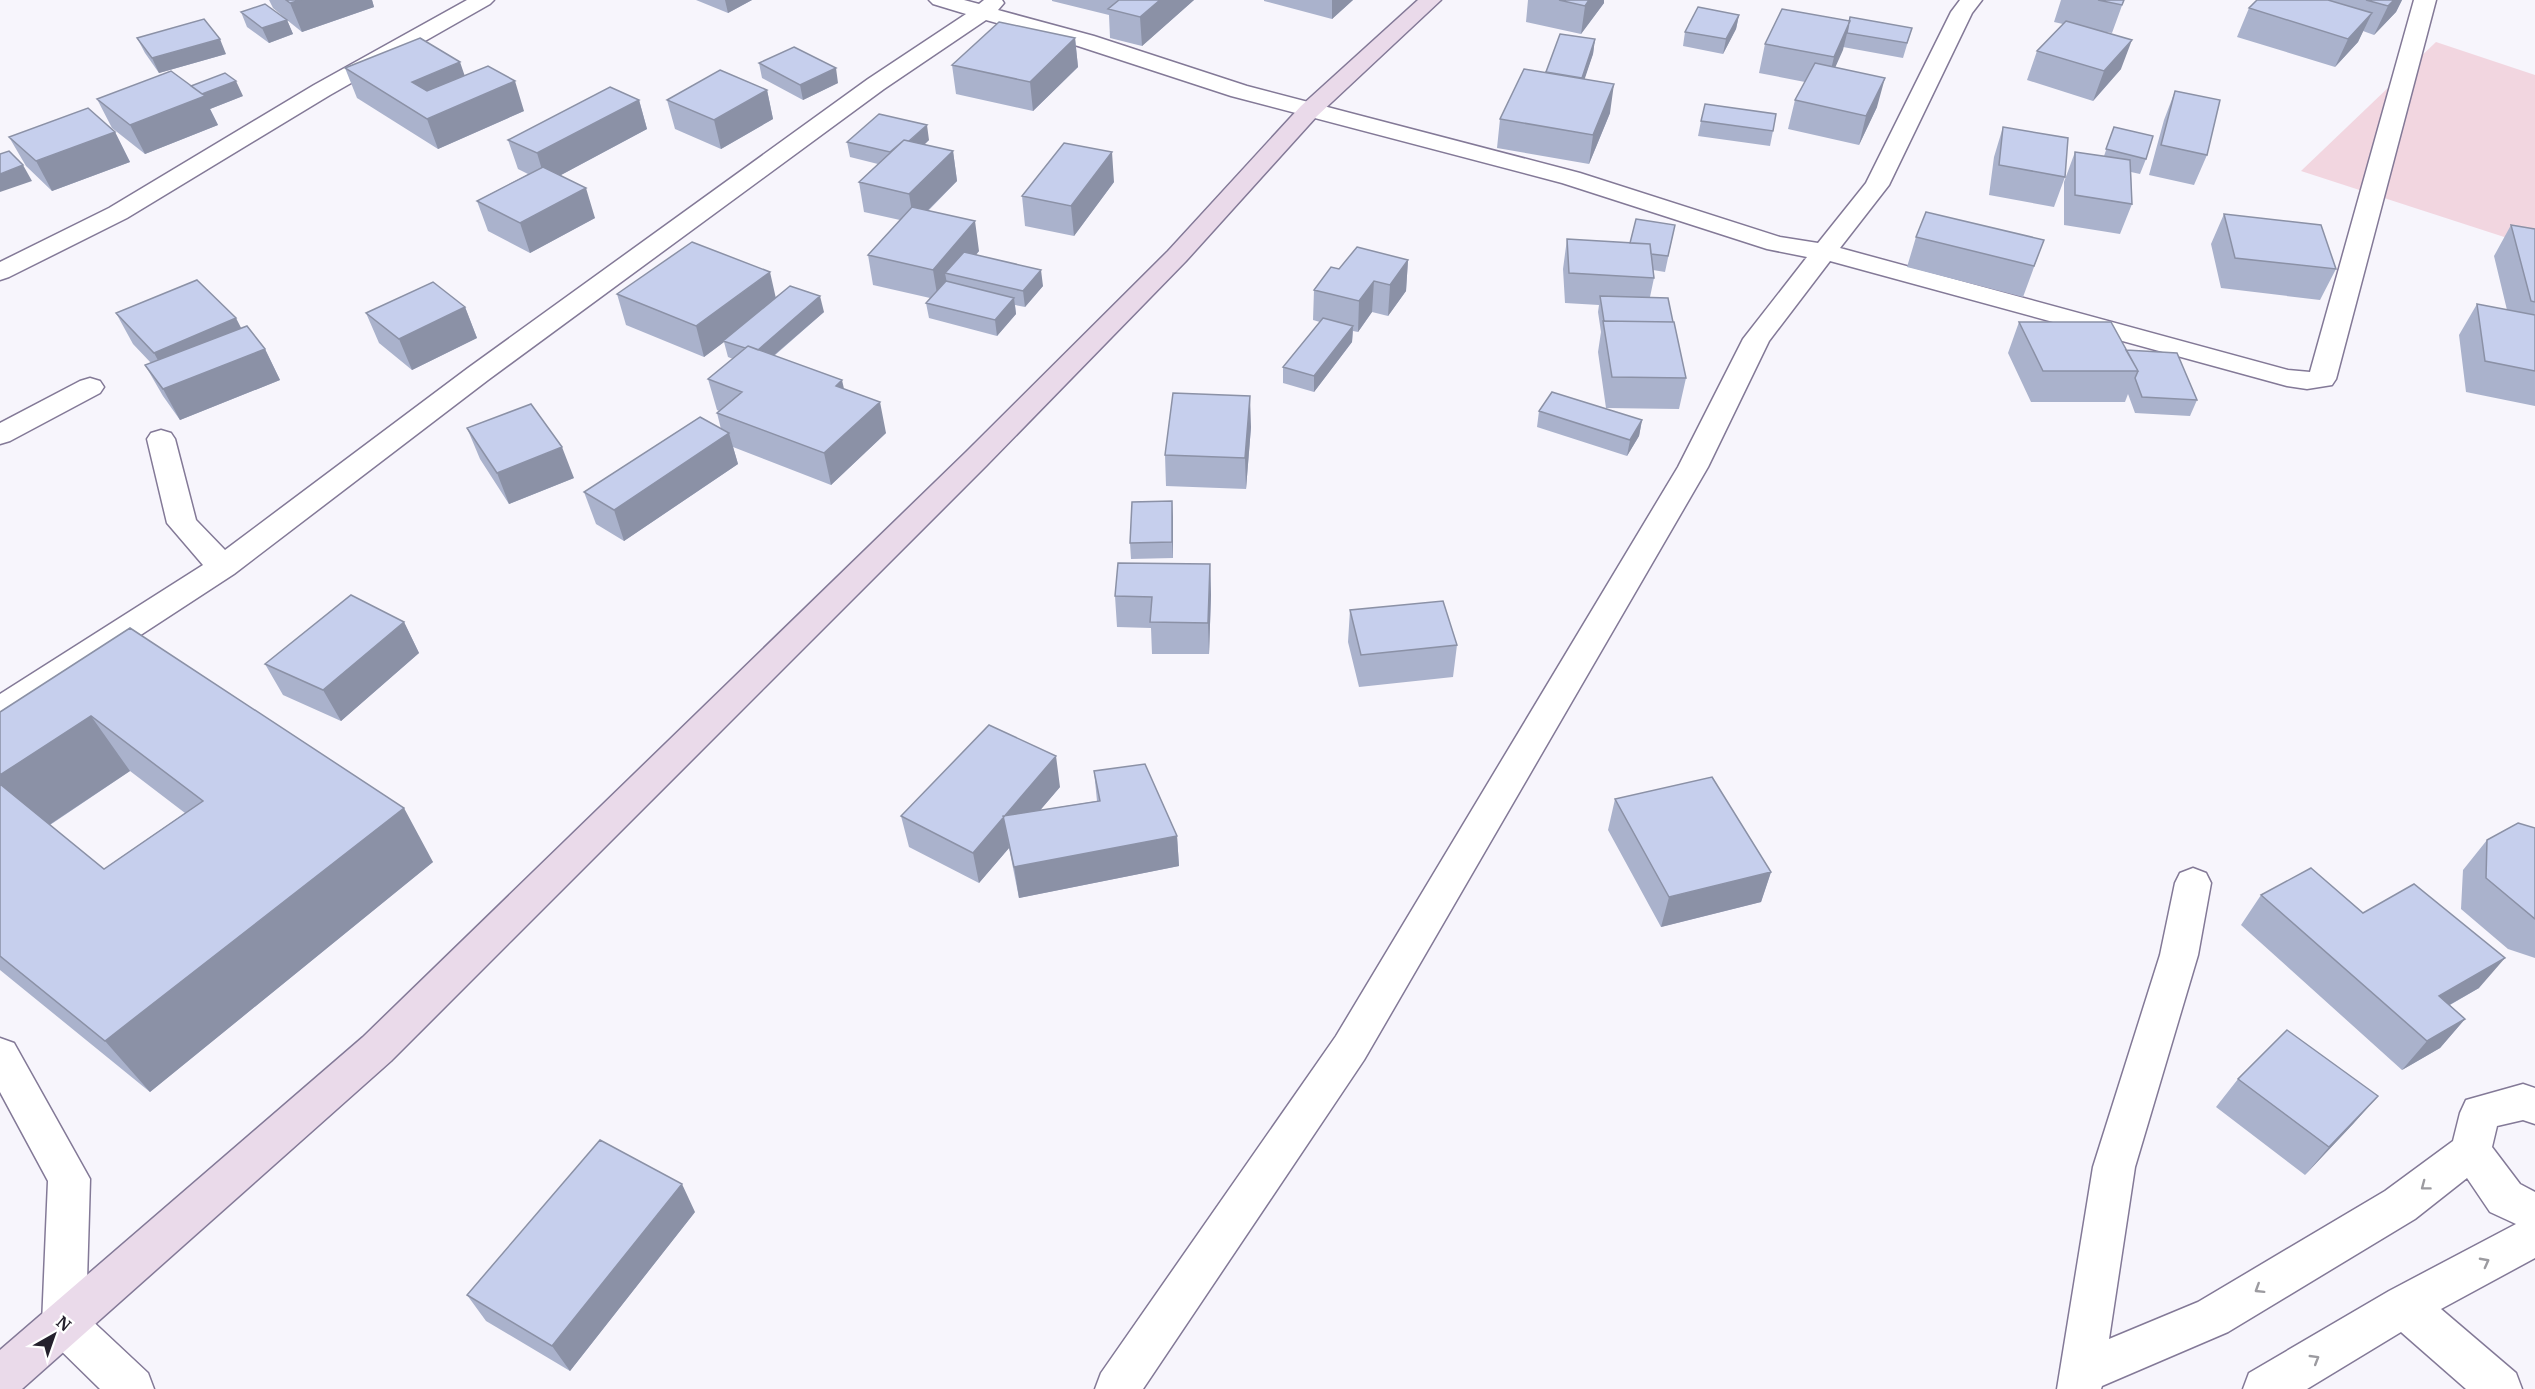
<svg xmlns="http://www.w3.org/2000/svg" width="2535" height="1389" font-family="Merriweather,serif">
  <rect width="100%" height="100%" fill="#f7f5fc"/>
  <path fill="#f2d6e0" d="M 2436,42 L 2535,75 L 2535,247 L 2301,171 Z"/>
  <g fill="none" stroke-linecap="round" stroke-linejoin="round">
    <g stroke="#837997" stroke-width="3">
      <path id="street" d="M 467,0 L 494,0 L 490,4 L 330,95 L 127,218 L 9,277 L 0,280 L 0,262 L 109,208 L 314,85 Z
        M 929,0 L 964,0 L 979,4 L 984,0 L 1002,0 L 1004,3 L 998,10 L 1094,36 L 1247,86 L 1580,173 L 1780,237 L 1818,243 L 1866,183 L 1951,12 L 1960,0 L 1982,0 L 1972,13 L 1889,185 L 1840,248 L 2288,370 L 2310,372 L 2414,0 L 2436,0 L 2336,379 L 2332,385 L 2307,389 L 2287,386 L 1830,261 L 1769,341 L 1708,467 L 1364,1060 L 1143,1389 L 1095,1389 L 1101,1373 L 1336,1036 L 1678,467 L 1743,339 L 1807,257 L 1767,249 L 1562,183 L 1231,96 L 1078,46 L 986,20 L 884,89 L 488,380 L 234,574 L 12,719 L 0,722 L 0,694 L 203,565 L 167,523 L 147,439 L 151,433 L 161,430 L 171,433 L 175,439 L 196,520 L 225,550 L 468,368 L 868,79 L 966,14 L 933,4 Z
        M 90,378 L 100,381 L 104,387 L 100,393 L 10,441 L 0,444 L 0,423 L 80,381 Z
        M 2193,868 L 2206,873 L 2211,883 L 2198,955 L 2135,1167 L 2109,1339 L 2198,1302 L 2385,1191 L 2453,1141 L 2460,1113 L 2466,1100 L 2523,1084 L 2535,1088 L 2535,1124 L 2523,1120 L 2497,1126 L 2492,1147 L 2520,1184 L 2535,1192 L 2535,1258 L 2441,1309 L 2516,1373 L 2522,1389 L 2466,1389 L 2401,1332 L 2307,1389 L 2243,1389 L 2249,1373 L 2389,1291 L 2516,1224 L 2490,1212 L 2467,1178 L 2415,1219 L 2228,1332 L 2102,1386 L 2101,1389 L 2057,1389 L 2093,1167 L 2160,955 L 2175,883 L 2180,873 Z
        M 0,1038 L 14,1043 L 90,1179 L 86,1315 L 148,1373 L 154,1389 L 100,1389 L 49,1339 L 42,1324 L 48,1181 L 0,1092 Z"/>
    </g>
    <g stroke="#837997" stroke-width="3">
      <path id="secondary" d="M 1418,0 L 1441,0 L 1317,116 L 1186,261 L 986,466 L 391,1061 L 22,1389 L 0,1389 L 0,1350 L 363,1037 L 966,452 L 1168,251 L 1301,106 Z"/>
    </g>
    <use href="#street" fill="#fff" fill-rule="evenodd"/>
    <use href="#secondary" fill="#eadaea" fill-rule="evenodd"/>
  </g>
  <path fill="#aab2cc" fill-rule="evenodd" d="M 269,0 L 372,0 L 374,7 L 302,32 L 287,20 L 293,34 L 269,43 L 247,27 L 241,12 L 286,19 L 273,8 Z
    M 696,0 L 752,0 L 728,13 Z
    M 1052,0 L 1194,0 L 1142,46 L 1110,38 L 1109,15 L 1052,1 Z
    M 1264,0 L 1353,0 L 1332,19 L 1264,1 Z
    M 1528,0 L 1604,0 L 1604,3 L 1581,34 L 1526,22 Z
    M 2061,0 L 2124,0 L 2112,33 L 2100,31 L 2121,69 L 2093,101 L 2027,80 L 2037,51 L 2063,24 L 2054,22 Z
    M 2257,0 L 2402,0 L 2396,12 L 2374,35 L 2363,31 L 2358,42 L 2335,67 L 2237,37 L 2249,8 Z
    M 1739,15 L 1736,29 L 1723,54 L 1683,46 L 1685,32 Z
    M 1849,21 L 1912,28 L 1903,58 L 1843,47 L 1835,67 L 1877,107 L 1859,145 L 1788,129 L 1795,100 L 1805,82 L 1759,73 L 1765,44 Z
    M 137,38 L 226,54 L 159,73 L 145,53 Z
    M 1075,38 L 1078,67 L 1033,111 L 956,94 L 952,65 Z
    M 1595,39 L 1593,54 L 1584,79 L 1610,113 L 1589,164 L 1497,148 L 1500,119 L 1545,72 Z
    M 759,63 L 838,83 L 803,100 L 762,78 Z
    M 345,68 L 465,75 L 524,111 L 438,149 L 357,98 Z
    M 191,86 L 243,96 L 210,109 L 218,125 L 145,154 L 112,128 L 97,99 Z
    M 767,90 L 773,119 L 721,149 L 675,129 L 667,100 Z
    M 2175,91 L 2207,155 L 2194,185 L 2149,175 L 2164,120 Z
    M 639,100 L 647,129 L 561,175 L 595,218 L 530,253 L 488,231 L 477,201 L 528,174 L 518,169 L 508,140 Z
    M 1701,121 L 1773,131 L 1770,146 L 1698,136 Z
    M 2003,127 L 2065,177 L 2054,207 L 1989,195 L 1994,157 Z
    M 2114,127 L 2146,159 L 2140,174 L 2131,172 L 2132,204 L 2120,234 L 2064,225 L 2064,182 L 2075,152 L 2104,156 Z
    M 115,132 L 130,162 L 52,191 L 26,166 L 9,137 Z
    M 929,140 L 924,145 L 953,151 L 957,181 L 928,211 L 979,251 L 976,255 L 1043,286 L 1025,307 L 1015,305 L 1016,314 L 997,336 L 929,318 L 926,303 L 930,298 L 873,285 L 868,255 L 900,220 L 864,212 L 859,182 L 878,164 L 850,157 L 847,142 Z
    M 1114,182 L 1074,236 L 1025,226 L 1022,196 Z
    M 2224,214 L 2336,269 L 2320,300 L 2221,288 L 2211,244 Z
    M 1675,225 L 1665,272 L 1653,270 L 1654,278 L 1650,297 L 1686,378 L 1679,409 L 1606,408 L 1598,352 L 1601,332 L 1598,312 L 1599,305 L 1565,303 L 1563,269 L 1567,239 L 1630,243 Z
    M 2511,225 L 2535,229 L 2535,406 L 2466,392 L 2459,335 L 2477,304 L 2507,310 L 2494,256 Z
    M 1916,237 L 2044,240 L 2023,297 L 1907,267 Z
    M 1408,260 L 1406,291 L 1388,316 L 1372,312 L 1358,332 L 1353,331 L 1352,342 L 1314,392 L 1283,383 L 1283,367 L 1320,322 L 1313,320 L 1314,290 L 1339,269 Z
    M 617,294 L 776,297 L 824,312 L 774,356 L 844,389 L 886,433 L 831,485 L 733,447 L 738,464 L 624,541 L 596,524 L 584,492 L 721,429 L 717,413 L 719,411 L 717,410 L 708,379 L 733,359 L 728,357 L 724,342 L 704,357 L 626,325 Z
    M 465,307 L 477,338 L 412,370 L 379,343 L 366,313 Z
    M 116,313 L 241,329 L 265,349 L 280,380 L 180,420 L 163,396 L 145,365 L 151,363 L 133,344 Z
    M 2019,322 L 2126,350 L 2197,400 L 2190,416 L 2135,413 L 2128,394 L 2125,402 L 2031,402 L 2008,353 Z
    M 1539,411 L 1642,420 L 1639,436 L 1627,456 L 1537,427 Z
    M 1251,427 L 1246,489 L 1166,486 L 1165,455 Z
    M 467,428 L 574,478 L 509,504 L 480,459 Z
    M 1173,517 L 1173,558 L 1131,559 L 1130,543 Z
    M 1210,564 L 1211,595 L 1209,654 L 1152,654 L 1151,628 L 1117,627 L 1115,596 Z
    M 1350,610 L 1457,645 L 1453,677 L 1359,687 L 1348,642 Z
    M 404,622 L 419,653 L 341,721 L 283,695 L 265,664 Z
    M 130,628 L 433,862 L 150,1092 L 0,970 L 0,712 ZM 130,771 L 185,813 L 104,869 L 50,825 Z
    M 1094,771 L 1177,836 L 1179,866 L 1019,898 L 1009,848 L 979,883 L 909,847 L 901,816 L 1060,787 L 1040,810 L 1097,801 Z
    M 1615,799 L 1771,872 L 1761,902 L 1661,927 L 1608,830 Z
    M 2535,828 L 2535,958 L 2508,949 L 2461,909 L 2463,870 L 2487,840 Z
    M 2261,895 L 2363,913 L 2479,988 L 2450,1005 L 2465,1019 L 2440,1048 L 2402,1070 L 2241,925 Z
    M 2238,1079 L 2378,1096 L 2353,1124 L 2305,1175 L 2216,1107 Z
    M 695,1212 L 570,1371 L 486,1321 L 467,1295 Z"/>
  <path fill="#8b91a6" d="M 301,0 L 372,0 L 374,7 L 302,32 L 290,3 Z
    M 725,0 L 752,0 L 728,13 Z
    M 1160,0 L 1194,0 L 1142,46 L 1140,17 Z
    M 1332,0 L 1353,0 L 1332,19 Z
    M 1589,0 L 1604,0 L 1604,3 L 1581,34 L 1585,6 Z
    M 2394,0 L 2402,0 L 2396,12 L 2374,35 L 2388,6 Z
    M 2372,13 L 2358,42 L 2335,67 L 2348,39 Z
    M 1739,15 L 1736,29 L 1723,54 L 1726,39 Z
    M 287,20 L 293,34 L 269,43 L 262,28 Z
    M 1850,21 L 1843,50 L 1827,86 L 1834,57 Z
    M 1075,38 L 1078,67 L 1033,111 L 1030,82 Z
    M 220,39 L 226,54 L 159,73 L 152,58 Z
    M 1595,39 L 1593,54 L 1580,93 L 1582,78 Z
    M 2132,40 L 2121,69 L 2093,101 L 2104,71 Z
    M 460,62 L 470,91 L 423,111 L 412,82 Z
    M 836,68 L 838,83 L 803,100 L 800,85 Z
    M 1885,78 L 1877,107 L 1859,145 L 1866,116 Z
    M 236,81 L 243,96 L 210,109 L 218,125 L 145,154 L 130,125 L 193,97 Z
    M 515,81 L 524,111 L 438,149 L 427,119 Z
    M 1614,84 L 1610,113 L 1589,164 L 1593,135 Z
    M 767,90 L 773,119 L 721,149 L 714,120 Z
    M 639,100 L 647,129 L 546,183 L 537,153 Z
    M 927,125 L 929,140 L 898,169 L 895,154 Z
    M 115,132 L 130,162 L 52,191 L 36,161 Z
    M 953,151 L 957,181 L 914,224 L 909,194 Z
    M 1112,152 L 1114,182 L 1074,236 L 1071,206 Z
    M 23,165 L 32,181 L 0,192 L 0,174 Z
    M 586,188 L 595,218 L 530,253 L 520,223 Z
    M 975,221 L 979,251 L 958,276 L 945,273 L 948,289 L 938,300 L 933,270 Z
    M 1408,260 L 1406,291 L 1388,316 L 1390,285 Z
    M 1041,270 L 1043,286 L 1025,307 L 1023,291 Z
    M 770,272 L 777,303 L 723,341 L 724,342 L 704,357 L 696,326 Z
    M 1374,281 L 1372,312 L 1358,332 L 1359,301 Z
    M 820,296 L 824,312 L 759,368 L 755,352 Z
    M 1014,298 L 1016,314 L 997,336 L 995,320 Z
    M 465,307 L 477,338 L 412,370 L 399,339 Z
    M 236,318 L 252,349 L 171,384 L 154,353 Z
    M 1353,326 L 1352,342 L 1314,392 L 1314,376 Z
    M 265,349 L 280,380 L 180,420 L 163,389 Z
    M 842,380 L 849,411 L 836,386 Z
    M 1250,396 L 1251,427 L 1246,489 L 1245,458 Z
    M 880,402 L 886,433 L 831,485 L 824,453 Z
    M 1642,420 L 1639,436 L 1627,456 L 1630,440 Z
    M 729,433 L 738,464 L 624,541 L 614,510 Z
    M 562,447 L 574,478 L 509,504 L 497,473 Z
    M 1172,501 L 1173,517 L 1173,558 L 1172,542 Z
    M 1210,564 L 1211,595 L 1209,654 L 1208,623 Z
    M 404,622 L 419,653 L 341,721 L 323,690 Z
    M 91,716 L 130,771 L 37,833 L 0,787 L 0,775 Z
    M 1056,756 L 1060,787 L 1009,847 L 1003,817 Z
    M 404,808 L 433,862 L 150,1092 L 105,1041 Z
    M 1003,817 L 1009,848 L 979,883 L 973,853 Z
    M 1177,836 L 1179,866 L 1019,898 L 1014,867 Z
    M 1771,872 L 1761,902 L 1661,927 L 1669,897 Z
    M 2505,958 L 2479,988 L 2414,1025 L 2439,996 Z
    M 2465,1019 L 2440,1048 L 2402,1070 L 2427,1041 Z
    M 2378,1096 L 2353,1124 L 2305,1175 L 2329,1147 Z
    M 682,1184 L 695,1212 L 570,1371 L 552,1346 Z"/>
  <path fill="#c6cfed" stroke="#8b91a6" stroke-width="1.5" d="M 286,0 L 301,0 L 290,3 Z
    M 1119,0 L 1160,0 L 1140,17 L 1108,9 Z
    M 1559,0 L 1589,0 L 1585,6 Z
    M 2098,0 L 2124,0 L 2122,5 Z
    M 2257,0 L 2328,0 L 2372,13 L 2348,39 L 2249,8 Z
    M 2366,0 L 2394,0 L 2388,6 Z
    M 265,4 L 287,20 L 262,28 L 241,12 Z
    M 1698,7 L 1739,15 L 1726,39 L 1685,32 Z
    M 1782,9 L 1850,21 L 1834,57 L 1765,44 Z
    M 1850,17 L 1912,28 L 1907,43 L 1847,33 Z
    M 204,19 L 220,39 L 152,58 L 137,38 Z
    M 2066,21 L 2132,40 L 2104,71 L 2037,51 Z
    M 999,22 L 1075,38 L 1030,82 L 952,65 Z
    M 1560,34 L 1595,39 L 1582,78 L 1546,72 Z
    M 420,38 L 460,62 L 412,82 L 427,91 L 488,66 L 515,81 L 427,119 L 345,68 Z
    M 794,47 L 836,68 L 800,85 L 759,63 Z
    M 1815,63 L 1885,78 L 1866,116 L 1795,100 Z
    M 1524,69 L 1614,84 L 1593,135 L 1500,119 Z
    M 720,70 L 767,90 L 714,120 L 667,100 Z
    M 171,71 L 205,96 L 130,125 L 97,99 Z
    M 225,73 L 236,81 L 202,94 L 191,86 Z
    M 610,87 L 639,100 L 537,153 L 508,140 Z
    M 2175,91 L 2220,100 L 2207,155 L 2161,145 Z
    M 1705,104 L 1776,114 L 1773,131 L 1701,121 Z
    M 88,108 L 115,132 L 36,161 L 9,137 Z
    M 879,114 L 927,125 L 909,141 L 904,140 L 890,152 L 847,142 Z
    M 2003,127 L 2068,138 L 2065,177 L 1999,165 Z
    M 2114,127 L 2153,136 L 2146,159 L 2106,149 Z
    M 904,140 L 953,151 L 909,194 L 859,182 Z
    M 1064,143 L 1112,152 L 1071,206 L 1022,196 Z
    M 9,151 L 23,165 L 0,174 L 0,154 Z
    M 2075,152 L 2130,160 L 2132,204 L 2075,195 Z
    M 543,167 L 586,188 L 520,223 L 477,201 Z
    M 912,207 L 975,221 L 933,270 L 868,255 Z
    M 1926,212 L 2044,240 L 2034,266 L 1916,237 Z
    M 2224,214 L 2321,225 L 2336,269 L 2235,258 Z
    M 1636,219 L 1675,225 L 1668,256 L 1651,254 L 1650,244 L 1630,243 Z
    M 2511,225 L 2535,229 L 2535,302 L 2531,301 Z
    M 1567,239 L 1650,244 L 1654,278 L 1569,273 Z
    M 692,242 L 770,272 L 696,326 L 617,294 Z
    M 1357,247 L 1408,260 L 1390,285 L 1374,281 L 1359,301 L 1314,290 L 1331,267 L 1339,269 Z
    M 964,252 L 1041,270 L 1023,291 L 945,273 Z
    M 197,280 L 236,318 L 154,353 L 116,313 Z
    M 946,281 L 1014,298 L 995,320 L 926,303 Z
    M 433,282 L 465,307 L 399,339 L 366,313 Z
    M 790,286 L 820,296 L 758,350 L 748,346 L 745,348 L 723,341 Z
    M 1600,296 L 1668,298 L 1673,322 L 1604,321 Z
    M 2477,304 L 2535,315 L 2535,371 L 2485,361 Z
    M 1323,318 L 1353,326 L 1314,376 L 1283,367 Z
    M 1603,321 L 1674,322 L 1686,378 L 1612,377 Z
    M 2019,322 L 2111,322 L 2138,371 L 2043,371 Z
    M 247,326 L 265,349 L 163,389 L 145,365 Z
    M 748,346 L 842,380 L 836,386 L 880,402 L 824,453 L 717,413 L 742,392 L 708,379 Z
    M 2126,350 L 2177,353 L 2197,400 L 2142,397 L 2135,378 L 2138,371 Z
    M 1552,392 L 1642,420 L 1630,440 L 1539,411 Z
    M 1173,393 L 1250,396 L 1245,458 L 1165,455 Z
    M 531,404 L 562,447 L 497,473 L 467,428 Z
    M 700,417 L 729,433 L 614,510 L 584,492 Z
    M 1172,501 L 1172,542 L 1130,543 L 1132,502 Z
    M 1118,563 L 1210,564 L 1208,623 L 1150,622 L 1152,597 L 1115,596 Z
    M 351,595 L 404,622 L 323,690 L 265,664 Z
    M 1443,601 L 1457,645 L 1361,655 L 1350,610 Z
    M 130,628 L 404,808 L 105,1041 L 0,956 L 0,784 L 104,869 L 203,801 L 91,716 L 0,775 L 0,712 Z
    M 989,725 L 1056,756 L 973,853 L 901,816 Z
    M 1145,764 L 1177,836 L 1014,867 L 1003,816 L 1100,801 L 1094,771 Z
    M 1712,777 L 1771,872 L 1669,897 L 1615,799 Z
    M 2518,823 L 2535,828 L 2535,919 L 2486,878 L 2487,840 Z
    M 2311,868 L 2363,913 L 2414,884 L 2505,958 L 2439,996 L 2465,1019 L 2427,1041 L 2261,895 Z
    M 2287,1030 L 2378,1096 L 2329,1147 L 2238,1079 Z
    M 600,1140 L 682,1184 L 552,1346 L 467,1295 Z"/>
  <defs><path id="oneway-chevron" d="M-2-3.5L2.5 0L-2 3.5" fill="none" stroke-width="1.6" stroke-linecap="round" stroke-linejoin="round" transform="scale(1.5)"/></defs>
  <g stroke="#9c9ba0">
    <use href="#oneway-chevron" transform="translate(2425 1186) rotate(143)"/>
    <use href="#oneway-chevron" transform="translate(2485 1262) rotate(-28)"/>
    <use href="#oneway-chevron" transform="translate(2259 1289) rotate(148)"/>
    <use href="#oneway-chevron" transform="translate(2315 1359) rotate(-31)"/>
  </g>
  <g transform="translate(54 1335) rotate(40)" stroke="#ffffff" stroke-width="4.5" paint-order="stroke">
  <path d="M0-4.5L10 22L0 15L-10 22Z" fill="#24202c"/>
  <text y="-9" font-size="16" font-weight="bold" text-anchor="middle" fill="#24202c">N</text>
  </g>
</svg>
